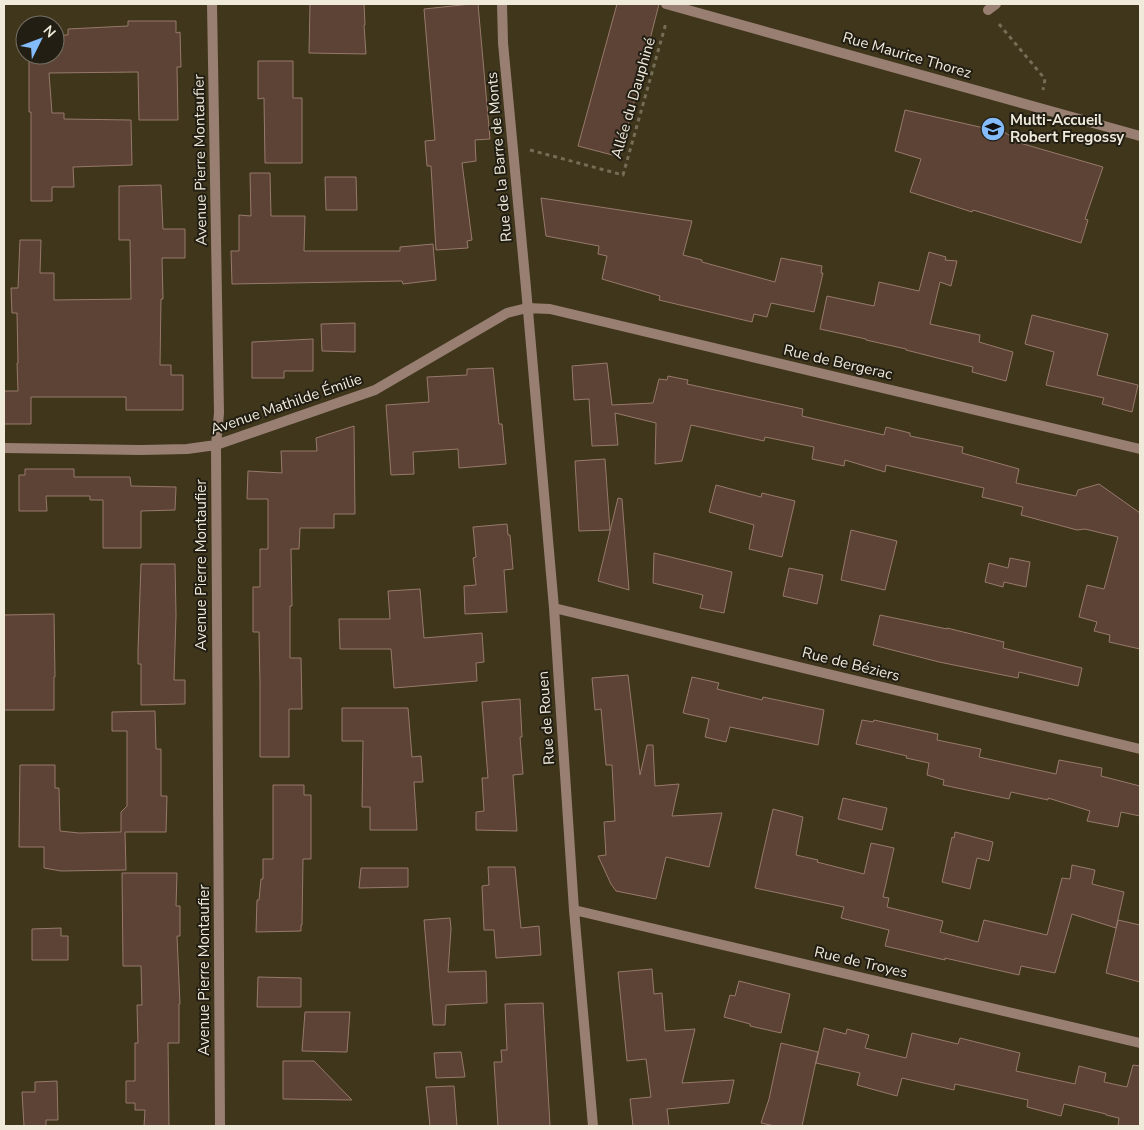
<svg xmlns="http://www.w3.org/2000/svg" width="1144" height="1130" font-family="'Nunito Sans',sans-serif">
  <rect width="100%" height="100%" fill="#3f361c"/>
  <path fill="#5d4335" stroke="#97796b" d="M 310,4 L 364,4 L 365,25 L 364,25 L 366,54 L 309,53 Z
    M 471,4 L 478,4 L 490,139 L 475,140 L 476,161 L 462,163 L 472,240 L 467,241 L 468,248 L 436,250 L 431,166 L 427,166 L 425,141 L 435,140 L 424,9 Z
    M 617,4 L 659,4 L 620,157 L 578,146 Z
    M 128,21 L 176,21 L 176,33 L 180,32 L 181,67 L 177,67 L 178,120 L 139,120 L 138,72 L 49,73 L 52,113 L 64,113 L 64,119 L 131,120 L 132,165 L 73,167 L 74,187 L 52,187 L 52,201 L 31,201 L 31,112 L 29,112 L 29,55 L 55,55 L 55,35 L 68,35 L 68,29 L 128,26 Z
    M 258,61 L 293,61 L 293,98 L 302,98 L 302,163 L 265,163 L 264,98 L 258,99 Z
    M 905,110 L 1006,133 L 1020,143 L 1103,167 L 1085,219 L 1088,220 L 1081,243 L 973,210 L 972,212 L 910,192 L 921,159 L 895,151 Z
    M 250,173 L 270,173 L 271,216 L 305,216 L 304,251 L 400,251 L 400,247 L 433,244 L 436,280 L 403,284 L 402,281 L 232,284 L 231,251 L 239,251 L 239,215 L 251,216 Z
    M 325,177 L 356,177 L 357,210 L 326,210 Z
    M 161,185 L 163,229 L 185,229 L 185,258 L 162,258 L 163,299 L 161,299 L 160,365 L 171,365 L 171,375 L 183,375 L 183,410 L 126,410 L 126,397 L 31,397 L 31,424 L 4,424 L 4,391 L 18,391 L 17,363 L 18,363 L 17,313 L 12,313 L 11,288 L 18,288 L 20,240 L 41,240 L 40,273 L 54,273 L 54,300 L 131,299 L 130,240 L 119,240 L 119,186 Z
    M 541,198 L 692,221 L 683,255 L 702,260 L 702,262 L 775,282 L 781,258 L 822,266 L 821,273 L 823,273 L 814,312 L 771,303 L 767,317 L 754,314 L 752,322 L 659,300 L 660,296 L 602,279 L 607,256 L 598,254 L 599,246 L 546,236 Z
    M 929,252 L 946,257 L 945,260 L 957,261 L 951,286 L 940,282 L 930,324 L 980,335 L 979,342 L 1013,352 L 1006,381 L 972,372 L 973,367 L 906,350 L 906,349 L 866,340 L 866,339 L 820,329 L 827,296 L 874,306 L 879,282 L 919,291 Z
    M 1032,315 L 1108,334 L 1097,375 L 1138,385 L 1132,412 L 1102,404 L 1104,398 L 1046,385 L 1054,352 L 1025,344 Z
    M 355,323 L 355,352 L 322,351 L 321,324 Z
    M 313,339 L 313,371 L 284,371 L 284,378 L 252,378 L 252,342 Z
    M 607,363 L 612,405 L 653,403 L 659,379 L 667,380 L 668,376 L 688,380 L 687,384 L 803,409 L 802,416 L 884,435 L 886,427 L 910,433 L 910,436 L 963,447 L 962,453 L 1019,469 L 1016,483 L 1076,496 L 1078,490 L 1099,484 L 1140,513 L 1140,649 L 1109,642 L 1110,635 L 1094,631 L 1097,622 L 1079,617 L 1087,585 L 1104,589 L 1118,537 L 1085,529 L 1077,530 L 1021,515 L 1023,507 L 982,497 L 984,488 L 886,465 L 885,472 L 845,460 L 844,466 L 812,459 L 814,447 L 765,437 L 764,441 L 691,425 L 682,461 L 655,464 L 656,423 L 615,413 L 618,445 L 592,446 L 589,399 L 574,400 L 572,366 Z
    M 493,368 L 499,424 L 502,424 L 506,464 L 459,468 L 458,449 L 413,452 L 414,474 L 391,475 L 386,405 L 429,402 L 427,377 L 467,375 L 467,369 Z
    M 354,426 L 355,514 L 334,514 L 334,528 L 300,528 L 299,549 L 291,549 L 292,606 L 290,606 L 290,658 L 301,658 L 302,709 L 289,709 L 289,757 L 260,757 L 260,684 L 259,632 L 253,632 L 253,587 L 260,587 L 260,549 L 268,549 L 268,499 L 247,499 L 248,471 L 282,473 L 281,451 L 317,451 L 316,438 Z
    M 605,459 L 610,530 L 579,531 L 575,461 Z
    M 25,469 L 74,469 L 74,477 L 130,477 L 131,486 L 176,487 L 175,510 L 141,511 L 141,548 L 103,548 L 103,500 L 90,500 L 90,496 L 46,496 L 47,511 L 19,511 L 19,475 L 25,475 Z
    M 716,485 L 761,497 L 762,493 L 795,501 L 782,557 L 749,549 L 754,525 L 709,512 Z
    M 618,498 L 622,499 L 629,590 L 598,581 Z
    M 507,524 L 508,535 L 510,535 L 513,569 L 504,570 L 507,612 L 465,614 L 464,586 L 476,585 L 473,558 L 476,557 L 473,527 Z
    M 851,530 L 897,541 L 885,590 L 841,580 Z
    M 654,553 L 732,572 L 724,613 L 700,608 L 703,595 L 653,583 Z
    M 1010,558 L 1030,562 L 1026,587 L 1004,582 L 1003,587 L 985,582 L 989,563 L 1008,568 Z
    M 141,564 L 175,564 L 176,615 L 174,680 L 185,680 L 185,704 L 141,705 L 141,664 L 138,664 L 138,650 Z
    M 789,568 L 823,575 L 817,604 L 783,596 Z
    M 420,589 L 424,638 L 482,633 L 484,662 L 476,663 L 477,681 L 394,688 L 391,649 L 340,649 L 339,619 L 390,619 L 388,591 Z
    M 54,614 L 55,677 L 54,677 L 54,710 L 4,710 L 4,615 Z
    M 880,615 L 947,629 L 947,628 L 1004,642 L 1003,648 L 1082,668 L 1078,686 L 1019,672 L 1018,678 L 939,662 L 873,645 Z
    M 628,675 L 640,775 L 647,745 L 653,745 L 655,786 L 679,784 L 672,816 L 722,813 L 709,867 L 666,857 L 656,899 L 616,891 L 611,884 L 598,856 L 606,855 L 604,822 L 615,821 L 612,765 L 606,765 L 601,709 L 595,710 L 592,678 Z
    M 692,677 L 719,683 L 717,689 L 762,700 L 763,697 L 824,710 L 818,745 L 730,727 L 726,742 L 705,737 L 709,719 L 683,713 Z
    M 520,699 L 522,737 L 520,737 L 523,774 L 513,775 L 517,831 L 476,830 L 476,812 L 484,811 L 482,778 L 488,778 L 482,702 Z
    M 342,708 L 408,708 L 412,757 L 421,756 L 423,782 L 414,782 L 417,830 L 370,830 L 370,807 L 362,807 L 363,741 L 342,741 Z
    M 155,711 L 156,749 L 161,749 L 161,796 L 167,796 L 166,832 L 125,832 L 126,870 L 61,871 L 44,868 L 44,847 L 19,847 L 20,765 L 55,765 L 55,788 L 59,788 L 60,831 L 79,833 L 121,832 L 121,812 L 127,806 L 127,731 L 112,731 L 112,712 Z
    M 862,720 L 873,722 L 874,720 L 938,734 L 937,740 L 981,749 L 979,757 L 1056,774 L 1059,760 L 1102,768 L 1101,776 L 1140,786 L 1140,816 L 1121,812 L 1118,827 L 1087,821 L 1090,811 L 1048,798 L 1048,800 L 1011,792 L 1009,799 L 943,785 L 944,780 L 927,775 L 929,763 L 906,758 L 907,756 L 856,744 Z
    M 273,785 L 304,785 L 304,795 L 311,795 L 311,859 L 303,859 L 302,925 L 301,925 L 301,931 L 256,932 L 257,900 L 259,900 L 261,879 L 263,879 L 263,859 L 273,859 Z
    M 843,798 L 887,808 L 882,830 L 838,819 Z
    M 773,809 L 803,817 L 796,855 L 818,860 L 817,862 L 864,874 L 871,843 L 894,848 L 883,897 L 889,898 L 887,907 L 943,921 L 940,932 L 978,942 L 984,920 L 1047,935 L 1062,878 L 1070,879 L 1072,865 L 1095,870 L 1092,884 L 1124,892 L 1116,928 L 1072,914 L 1055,973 L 1021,966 L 1019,975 L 945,958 L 945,960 L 885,946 L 889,930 L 841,918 L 844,907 L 755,888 Z
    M 955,832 L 993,842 L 989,861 L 977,858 L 970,889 L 942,882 L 952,837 L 954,838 Z
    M 488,867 L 515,867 L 521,928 L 539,926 L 541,955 L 496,958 L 494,930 L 484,930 L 482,886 L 489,885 Z
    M 361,868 L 408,868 L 408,887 L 359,888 Z
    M 122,873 L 177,873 L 176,906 L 180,906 L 180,936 L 177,936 L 180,1004 L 179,1004 L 179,1043 L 168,1043 L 169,1126 L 144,1126 L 145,1110 L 135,1110 L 135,1103 L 126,1103 L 126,1081 L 135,1081 L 135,1043 L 138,1043 L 137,1005 L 142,1005 L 141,966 L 123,966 Z
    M 450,918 L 451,929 L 448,972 L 486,971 L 487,1003 L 446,1005 L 445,1025 L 433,1025 L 424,920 Z
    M 1118,920 L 1140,925 L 1140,982 L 1106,973 Z
    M 61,928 L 61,936 L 68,936 L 68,960 L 32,960 L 32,929 Z
    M 652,969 L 654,994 L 662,993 L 665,1031 L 695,1029 L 682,1083 L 734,1080 L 729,1103 L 667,1109 L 669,1126 L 633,1126 L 630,1099 L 651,1097 L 646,1059 L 627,1061 L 618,972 Z
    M 258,977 L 301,978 L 301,1007 L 257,1007 Z
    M 739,981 L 790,994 L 781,1033 L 750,1026 L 750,1024 L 724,1017 L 730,995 L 735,996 Z
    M 543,1003 L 550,1126 L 498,1126 L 494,1062 L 502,1062 L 501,1050 L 507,1050 L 505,1004 Z
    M 305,1012 L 350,1012 L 347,1052 L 302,1051 Z
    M 824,1028 L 846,1034 L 847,1029 L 869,1035 L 865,1048 L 906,1058 L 912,1033 L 958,1044 L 960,1038 L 1020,1053 L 1016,1071 L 1075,1084 L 1079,1066 L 1106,1073 L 1104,1082 L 1127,1087 L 1133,1065 L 1140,1066 L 1140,1126 L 1118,1126 L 1119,1118 L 1106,1115 L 1106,1114 L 1064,1104 L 1061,1116 L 1027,1107 L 1028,1100 L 955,1084 L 954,1090 L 902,1078 L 897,1096 L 857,1085 L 860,1073 L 816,1063 Z
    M 781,1043 L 818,1052 L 802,1126 L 775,1126 L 761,1123 L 769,1099 Z
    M 461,1052 L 465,1077 L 436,1078 L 434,1053 Z
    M 283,1061 L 314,1061 L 352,1100 L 283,1099 Z
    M 57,1081 L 58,1120 L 46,1120 L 46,1126 L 24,1126 L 22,1092 L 35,1092 L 35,1082 Z
    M 454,1086 L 457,1126 L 430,1126 L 426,1087 Z"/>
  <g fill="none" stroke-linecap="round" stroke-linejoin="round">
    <path stroke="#756d56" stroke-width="3" stroke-dasharray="4 4" stroke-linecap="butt" d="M 999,24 L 1045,79 L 1043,90
      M 530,150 L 623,175 L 666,23"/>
    <path stroke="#987f72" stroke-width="10" d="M 988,10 L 996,4"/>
    <path stroke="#987f72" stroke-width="10" d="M 212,4 L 219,413 L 216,445 L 220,1126
      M 502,4 L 503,43 L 526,288 L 554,608 L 574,910 L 593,1126
      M 666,4 L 1140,136
      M 4,448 L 141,450 L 187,449 L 216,445 L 375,390 L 507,313 L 527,308 L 550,309 L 1140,449
      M 554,608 L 1140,749
      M 574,910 L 1140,1043"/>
  </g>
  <defs>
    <g id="school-disc" transform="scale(1.25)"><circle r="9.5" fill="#84bcfb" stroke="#221e13"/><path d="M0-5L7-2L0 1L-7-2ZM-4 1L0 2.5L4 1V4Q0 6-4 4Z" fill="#111"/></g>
  </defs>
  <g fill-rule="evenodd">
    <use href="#school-disc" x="993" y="129"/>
  </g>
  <g text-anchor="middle" stroke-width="4" stroke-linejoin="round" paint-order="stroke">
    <g font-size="15" fill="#efeada" stroke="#221e13">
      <text transform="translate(907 55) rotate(16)" y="5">Rue Maurice Thorez</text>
      <text transform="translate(633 98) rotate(-74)" y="5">Allée du Dauphiné</text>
      <text transform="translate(499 157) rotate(-95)" y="5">Rue de la Barre de Monts</text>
      <text transform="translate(200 160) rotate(-91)" y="5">Avenue Pierre Montaufier</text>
      <text transform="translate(838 362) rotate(13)" y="5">Rue de Bergerac</text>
      <text transform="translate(286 404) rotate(-19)" y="5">Avenue Mathilde Émilie</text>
      <text transform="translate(201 565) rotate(-90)" y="5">Avenue Pierre Montaufier</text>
      <text transform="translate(851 664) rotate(14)" y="5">Rue de Béziers</text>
      <text transform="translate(546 718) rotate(-94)" y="5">Rue de Rouen</text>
      <text transform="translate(861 962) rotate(13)" y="5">Rue de Troyes</text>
      <text transform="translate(204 970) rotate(-90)" y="5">Avenue Pierre Montaufier</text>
    </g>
    <g font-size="15" font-weight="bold" fill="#efeada" stroke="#221e13" text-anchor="start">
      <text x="1010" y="125">Multi-Accueil<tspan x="1010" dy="17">Robert Fregossy</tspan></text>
    </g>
  </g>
  <rect width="1144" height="1130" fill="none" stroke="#efeada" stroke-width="10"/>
  <g transform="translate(40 40) rotate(48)"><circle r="24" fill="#221e13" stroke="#747063"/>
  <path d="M0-4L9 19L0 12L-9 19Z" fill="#84bcfb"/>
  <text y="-8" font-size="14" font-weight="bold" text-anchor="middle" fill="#efeada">N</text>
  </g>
</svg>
